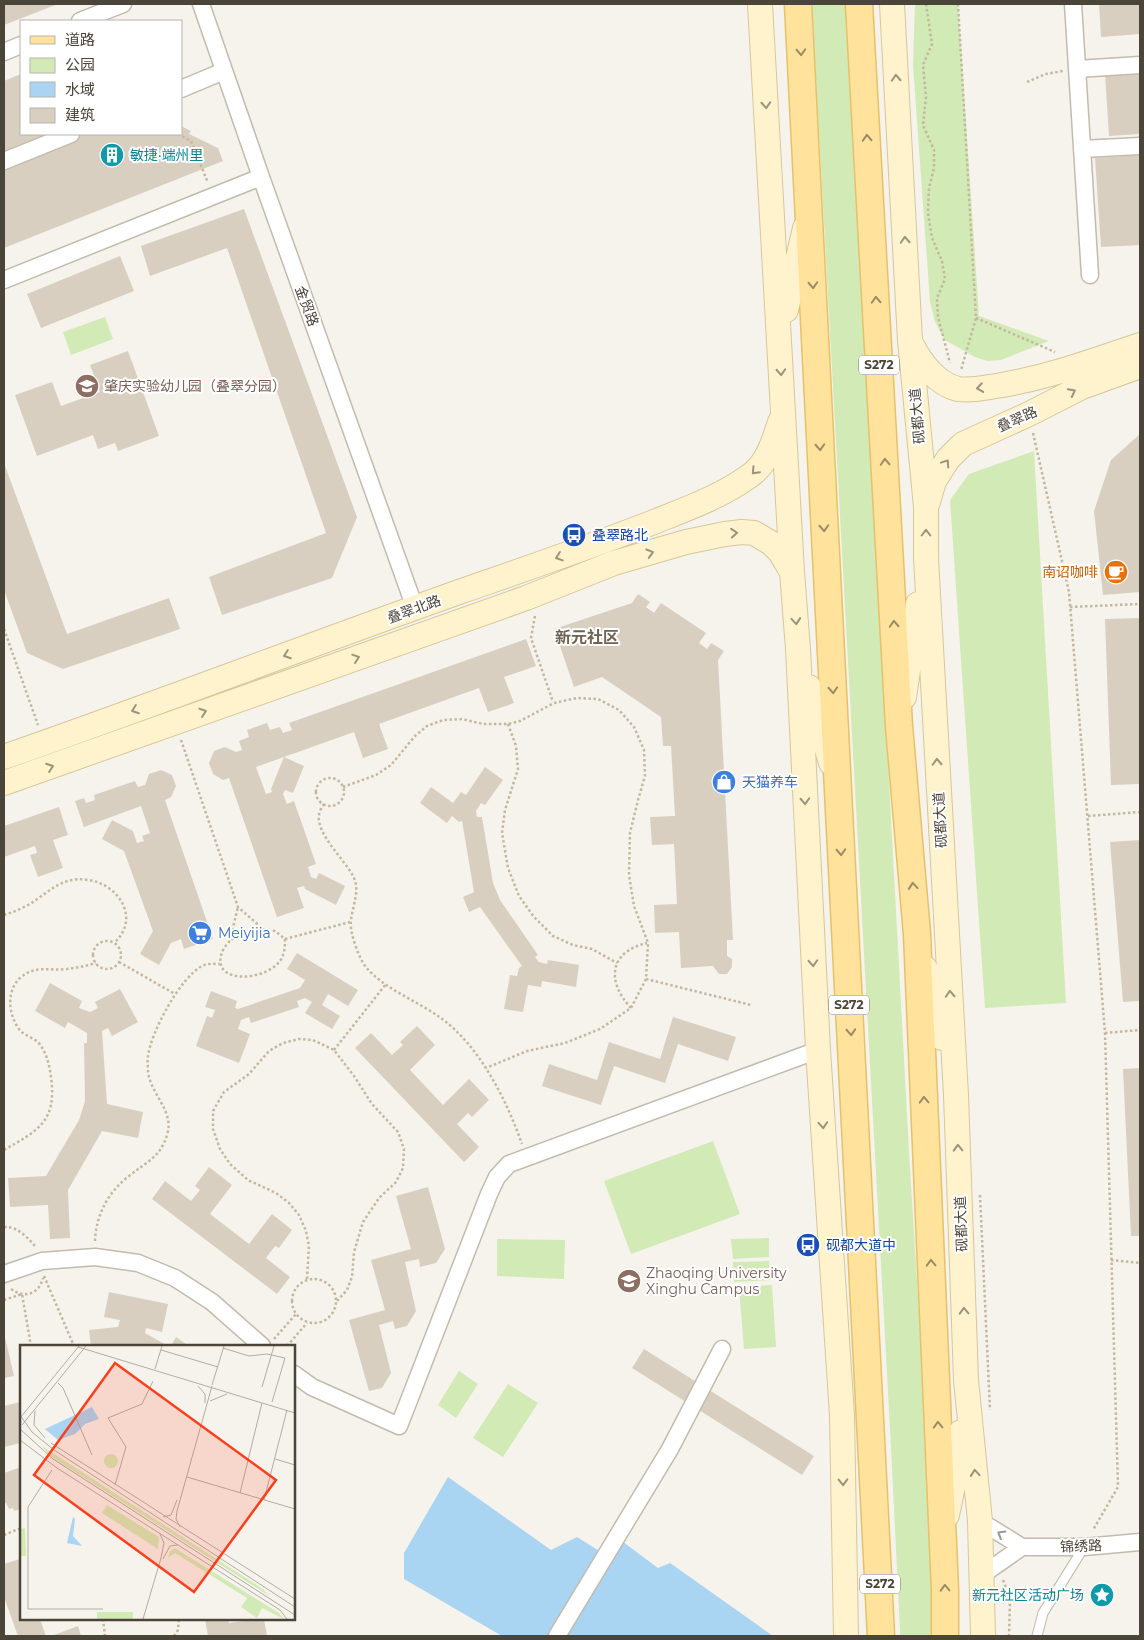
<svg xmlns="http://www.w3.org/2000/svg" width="1144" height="1640" font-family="Montserrat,'Noto Sans SC',sans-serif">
  <rect width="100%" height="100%" fill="#f6f3ec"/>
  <path fill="#d2eab5" d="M 812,4 L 847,4 L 909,1152 L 927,1441 L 933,1636 L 900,1636 L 900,1630 L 891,1447 Z
    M 915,4 L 958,4 L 979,316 L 1049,341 L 1001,360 L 987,361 L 975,357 L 945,340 L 935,322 L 930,302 L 913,65 Z
    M 105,317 L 113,339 L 71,355 L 63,332 Z
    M 1034,451 L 1066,1003 L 985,1008 L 950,500 L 969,474 Z
    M 713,1141 L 740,1214 L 631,1254 L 604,1181 Z
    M 769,1238 L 769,1257 L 733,1259 L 731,1239 Z
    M 497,1239 L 565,1240 L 564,1279 L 497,1276 Z
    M 769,1261 L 771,1280 L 734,1282 L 733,1262 Z
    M 772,1285 L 776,1347 L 744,1349 L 739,1287 Z
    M 459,1371 L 478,1384 L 456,1418 L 438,1405 Z
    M 508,1384 L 538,1403 L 503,1457 L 473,1438 Z"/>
  <path fill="#a9d4f2" d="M 448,1477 L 551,1550 L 577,1537 L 604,1554 L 615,1536 L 658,1568 L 670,1563 L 773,1636 L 502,1636 L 404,1579 L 404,1553 Z"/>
  <path fill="#d8cfc1" d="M 4,4 L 58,4 L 4,25 Z
    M 1099,4 L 1140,4 L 1140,34 L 1101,37 Z
    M 1140,72 L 1140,134 L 1109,136 L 1105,74 Z
    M 21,74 L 21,134 L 181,134 L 181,126 L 191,131 L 189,134 L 218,148 L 223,161 L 4,248 L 4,81 Z
    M 1140,155 L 1140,245 L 1101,247 L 1095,158 Z
    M 244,209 L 357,517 L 332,578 L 222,615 L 209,577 L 326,533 L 227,248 L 150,276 L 141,246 Z
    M 120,256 L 134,291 L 41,328 L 27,294 Z
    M 128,351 L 159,436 L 118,451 L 115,443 L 98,449 L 93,435 L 37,456 L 15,395 L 52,382 L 61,406 L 100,392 L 90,365 Z
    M 1140,434 L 1140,592 L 1103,595 L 1094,511 L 1111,460 Z
    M 4,463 L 67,634 L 169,598 L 180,629 L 63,669 L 27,653 L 4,590 Z
    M 638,594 L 650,602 L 646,607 L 654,613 L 661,603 L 706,633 L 699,643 L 707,649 L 711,643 L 724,651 L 718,660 L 733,940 L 727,940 L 727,956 L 732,959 L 732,967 L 727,974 L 719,974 L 713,966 L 681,968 L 679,932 L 655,933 L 654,905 L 677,904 L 674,844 L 652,845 L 650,817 L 675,816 L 671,746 L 663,746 L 661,717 L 602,677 L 574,687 L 554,629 L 632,603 Z
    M 1140,618 L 1140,784 L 1111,785 L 1105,619 Z
    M 526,639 L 536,666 L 504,677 L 514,703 L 488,712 L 479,688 L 379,724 L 388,749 L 363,758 L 354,732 L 256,767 L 266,794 L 272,792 L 271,789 L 284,757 L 304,766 L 293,793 L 285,790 L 283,794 L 287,804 L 294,801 L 316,864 L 308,867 L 311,877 L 316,879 L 319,873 L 345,886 L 336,905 L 305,889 L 304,886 L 297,888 L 304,908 L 277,917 L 229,778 L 223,780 L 213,774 L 209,763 L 214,751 L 225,747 L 236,752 L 242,750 L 239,741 L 249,737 L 247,730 L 267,723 L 270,730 L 280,727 L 283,733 L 292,730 L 289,723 Z
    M 485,767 L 503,780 L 485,805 L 481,803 L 476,811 L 477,817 L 482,817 L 493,883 L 500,900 L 538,955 L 535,957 L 539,962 L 547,964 L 548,960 L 579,965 L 576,987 L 542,981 L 541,987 L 528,985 L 523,1012 L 504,1009 L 510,975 L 517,976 L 519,968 L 522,966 L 480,907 L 469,912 L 463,897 L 474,892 L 462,821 L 459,822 L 452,816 L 447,823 L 420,803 L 431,787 L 453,803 L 461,792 L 466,795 Z
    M 161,770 L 172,775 L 176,786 L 171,797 L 165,800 L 213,939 L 184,949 L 181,939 L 171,943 L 159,965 L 140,954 L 153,931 L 124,851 L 102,839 L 112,820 L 133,831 L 137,843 L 144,841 L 142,836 L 150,833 L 141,806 L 84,827 L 75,801 L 84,798 L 86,803 L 95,800 L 94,795 L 135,781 L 138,787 L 145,785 L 149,774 Z
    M 59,807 L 68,835 L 53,840 L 63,868 L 38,877 L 30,855 L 37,853 L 35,846 L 4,857 L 4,826 Z
    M 1140,840 L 1140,1001 L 1123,1002 L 1110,842 Z
    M 297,953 L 358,990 L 348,1006 L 328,994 L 322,1005 L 340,1016 L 332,1029 L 305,1013 L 312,1002 L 305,998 L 297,1001 L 299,1007 L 251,1023 L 249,1017 L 241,1020 L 238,1029 L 250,1034 L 239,1063 L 196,1046 L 207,1016 L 212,1018 L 215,1010 L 205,1007 L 211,991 L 237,1001 L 235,1008 L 238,1009 L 300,988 L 305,980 L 287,969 Z
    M 50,983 L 82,1001 L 79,1008 L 90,1012 L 98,1008 L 95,1002 L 120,989 L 138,1022 L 112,1036 L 108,1028 L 102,1031 L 107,1104 L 143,1112 L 138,1138 L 102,1131 L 68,1190 L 70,1238 L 50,1239 L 48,1205 L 10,1207 L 8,1178 L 46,1176 L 79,1120 L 85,1101 L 84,1043 L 87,1043 L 87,1033 L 68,1022 L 65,1028 L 35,1011 Z
    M 673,1017 L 736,1037 L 728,1061 L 678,1044 L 665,1083 L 614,1066 L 601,1105 L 542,1086 L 549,1064 L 597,1080 L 609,1042 L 660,1059 Z
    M 417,1026 L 435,1045 L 410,1070 L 443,1105 L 469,1079 L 489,1100 L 472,1117 L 468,1113 L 457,1124 L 479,1147 L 464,1162 L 355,1048 L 371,1033 L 392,1055 L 403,1045 L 400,1042 Z
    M 1140,1068 L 1140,1236 L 1131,1236 L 1123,1069 Z
    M 209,1167 L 232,1185 L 210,1214 L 249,1244 L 272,1214 L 292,1230 L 279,1248 L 275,1246 L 266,1258 L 290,1277 L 277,1294 L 152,1199 L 165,1181 L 191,1201 L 200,1190 L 195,1186 Z
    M 428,1187 L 445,1249 L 436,1263 L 420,1267 L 419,1259 L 405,1262 L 416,1311 L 407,1326 L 395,1329 L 393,1321 L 379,1325 L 391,1373 L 382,1388 L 369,1391 L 349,1320 L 385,1310 L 371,1260 L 411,1249 L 396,1196 Z
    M 109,1292 L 168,1304 L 162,1332 L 146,1328 L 145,1333 L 168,1346 L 91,1346 L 89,1330 L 118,1327 L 120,1320 L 104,1317 Z
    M 4,1333 L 14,1376 L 4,1378 Z
    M 176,1337 L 189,1346 L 171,1346 Z
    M 644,1349 L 814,1456 L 802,1475 L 632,1368 Z
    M 20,1402 L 21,1443 L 4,1447 L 4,1406 Z
    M 21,1467 L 21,1509 L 14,1511 L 13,1508 L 9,1509 L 6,1503 L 4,1503 L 4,1473 Z
    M 20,1559 L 21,1564 L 21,1619 L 40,1619 L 46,1636 L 18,1636 L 4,1597 L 4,1564 Z
    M 205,1619 L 228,1619 L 229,1623 L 243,1621 L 243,1619 L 264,1619 L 267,1636 L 208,1636 Z
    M 78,1626 L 81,1636 L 55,1636 L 54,1635 Z"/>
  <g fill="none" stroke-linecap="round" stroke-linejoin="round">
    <g stroke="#c2bbae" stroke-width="11">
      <path id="lane" d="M 1037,1636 L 1043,1613 L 1084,1547"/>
    </g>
    <g stroke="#c2bbae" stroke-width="19">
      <path id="street" d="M 201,4 L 261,177 L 415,608
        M 1073,4 L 1090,275
        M 80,21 L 123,4
        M 4,52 L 21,45
        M 1077,69 L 1140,65
        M 181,89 L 224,71
        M 1082,149 L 1140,146
        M 4,161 L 71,134
        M 4,280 L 261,177
        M 4,1274 L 42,1261 L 95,1257 L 138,1263 L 175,1278 L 212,1302 L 262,1346
        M 294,1374 L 312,1387 L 399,1426 L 489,1194 L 497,1177 L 509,1164 L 818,1050
        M 980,1521 L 1022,1547
        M 1022,1547 L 1084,1547 L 1140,1542
        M 982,1575 L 1022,1547
        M 557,1636 L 670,1449 L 722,1349"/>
    </g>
    <g stroke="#d6c79b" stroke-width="26">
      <path id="secondary" d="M 760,4 L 792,572 L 798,649 L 818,1050 L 842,1416 L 846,1636
        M 892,4 L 910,341 L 926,507 L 926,558 L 956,1095 L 966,1380 L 980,1521 L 983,1636
        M 786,310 L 805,228
        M 912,345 C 921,363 937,384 958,389 C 971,391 983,388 996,386 C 1046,378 1093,361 1140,345
        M 928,502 L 934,481 L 948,459 L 963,444 L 1029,414 L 1082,387 L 1140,366
        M 809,687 L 831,763
        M 904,697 L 918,604
        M 4,757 C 156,704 307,646 459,592 C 525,569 590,547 654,522 C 686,509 720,497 748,477 C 767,465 773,443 780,422
        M 4,783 L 526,598 L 614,563 L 686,542 L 725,534 L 742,532 L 754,533 L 771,543 L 780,552 L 792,572
        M 925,968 L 942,1038
        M 947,1515 L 959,1457 L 961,1432"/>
    </g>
    <g stroke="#e6c16a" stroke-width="29">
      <path id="primary" d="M 798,4 L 881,1636
        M 859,4 L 899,726 L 917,934 L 945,1591 L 945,1636"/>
    </g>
    <path stroke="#c4b79f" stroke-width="2.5" stroke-dasharray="2.5 2.5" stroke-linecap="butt" d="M 926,4 L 932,44 L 923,65 L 926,97 L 923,125 L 934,150 L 934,168 L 929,188 L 928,213 L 932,238 L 942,261 L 945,279 L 937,298 L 938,317 L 950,363
      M 958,4 L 976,318 L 961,370
      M 1027,82 L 1046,74 L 1063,71
      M 178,134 L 191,141 L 208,183
      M 976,318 L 1055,352
      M 1033,433 L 1069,592 L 1105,1033 L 1118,1487 L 1093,1530
      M 1070,607 L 1140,604
      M 535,616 L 531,638 L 553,702
      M 4,629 L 38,725
      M 508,724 L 516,746 L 518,769 L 505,810 L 502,833 L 508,868 L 519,896 L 534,917 L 553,936 L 573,945 L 592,949 L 617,963
      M 181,740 L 238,907 L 263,929
      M316 792a14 14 0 1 1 28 0a14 14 0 1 1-28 0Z
      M 343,787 L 376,775 L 391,765 L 415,736 L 427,726 L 443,720 L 462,719 L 483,724 L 508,724 L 520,721 L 554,703 L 577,698 L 598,699 L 619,710 L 634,727 L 644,750 L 645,776 L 638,800 L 630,833 L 629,875 L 634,906 L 648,943 L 646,979 L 631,1008 L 600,1029 L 565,1043 L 527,1051 L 486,1068
      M 324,804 C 322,807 319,812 319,815 C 316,834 345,860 353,876 C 361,891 352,906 351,921 C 349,931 359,959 366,967 C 383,988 415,1000 438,1016 C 479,1044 506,1099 522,1144
      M 1088,816 L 1140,812
      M 4,915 C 10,913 16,911 22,908 C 45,898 58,875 88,880 C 119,884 141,919 114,943
      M 263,929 L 275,931 L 285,939 C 285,944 285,950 283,955 C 278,973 241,983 226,972 C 215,964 222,948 230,941 C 233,938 240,935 244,933 C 249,931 257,930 263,929 Z
      M 285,939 L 350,922
      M 230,940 L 238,907
      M93 955a14 14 0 1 1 28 0a14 14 0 1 1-28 0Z
      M 119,962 L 175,994
      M 646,979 L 751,1005
      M 631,1008 C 606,981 609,952 647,943
      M 1105,1033 L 1140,1030
      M 334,1050 L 386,984
      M 4,1150 C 39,1130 57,1121 51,1077 C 49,1064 47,1053 38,1042 C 32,1037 23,1035 19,1029 C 8,1014 6,990 21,977 C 36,965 49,971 66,969 C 76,968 86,966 96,963
      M 980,1195 L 990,1410
      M 4,1227 C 17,1226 27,1237 35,1246
      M 95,1241 C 96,1215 108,1192 129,1176 C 146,1162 160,1158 167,1135 C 175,1111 150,1094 148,1071 C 148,1066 147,1061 148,1056 C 151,1032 180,978 202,966 C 208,963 214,964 220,964
      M 1111,1260 L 1140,1263
      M 44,1276 L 74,1346
      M292 1301a22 22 0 1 1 44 0a22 22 0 1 1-44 0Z
      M 307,1279 L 309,1246 L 306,1231 L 299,1215 L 289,1203 L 276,1193 L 248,1180 L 230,1164 L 220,1149 L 213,1129 L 213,1111 L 224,1092 L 249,1074 L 269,1051 L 283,1043 L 299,1039 L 313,1040 L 334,1050 L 354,1076 L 372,1104 L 398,1132 L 404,1149 L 403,1168 L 396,1182 L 379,1198 L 363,1222 L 354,1252 L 352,1277 L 347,1290 L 337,1301
      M 11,1289 C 25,1299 39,1294 43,1278
      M 4,1300 L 22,1294 L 31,1346
      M 274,1339 L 296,1314
      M 287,1346 L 307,1323
      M 4,1535 L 21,1528
      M 1003,1580 L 1010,1599 L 1009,1636
      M 103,1619 L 105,1636
      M 174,1636 L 178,1630 L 179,1619"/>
    <use href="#lane" stroke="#fff" stroke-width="9"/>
    <use href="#street" stroke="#fff" stroke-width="16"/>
    <use href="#secondary" stroke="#fff3cd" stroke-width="24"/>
    <use href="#primary" stroke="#ffe39c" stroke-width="26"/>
  </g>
  <defs><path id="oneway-chevron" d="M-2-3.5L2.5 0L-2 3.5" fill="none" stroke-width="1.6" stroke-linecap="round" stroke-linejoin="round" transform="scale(1.25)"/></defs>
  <g stroke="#9c8c66">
    <use href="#oneway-chevron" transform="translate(801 52) rotate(87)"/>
    <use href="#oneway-chevron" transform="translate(867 138) rotate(-93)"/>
    <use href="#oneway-chevron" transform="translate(813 285) rotate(87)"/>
    <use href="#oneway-chevron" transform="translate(876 300) rotate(-93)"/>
    <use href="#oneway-chevron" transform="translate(820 447) rotate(87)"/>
    <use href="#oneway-chevron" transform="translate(885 462) rotate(-93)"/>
    <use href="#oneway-chevron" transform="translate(824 528) rotate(87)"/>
    <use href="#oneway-chevron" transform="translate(894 624) rotate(-93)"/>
    <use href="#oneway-chevron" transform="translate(833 690) rotate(87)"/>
    <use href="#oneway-chevron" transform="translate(841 852) rotate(87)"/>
    <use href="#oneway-chevron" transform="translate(913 886) rotate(-95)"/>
    <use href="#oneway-chevron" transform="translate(851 1032) rotate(87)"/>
    <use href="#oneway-chevron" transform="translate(924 1100) rotate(-92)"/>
    <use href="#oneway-chevron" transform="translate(931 1263) rotate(-92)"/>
    <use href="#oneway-chevron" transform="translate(938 1425) rotate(-92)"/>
    <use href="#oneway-chevron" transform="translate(945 1588) rotate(-92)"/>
  </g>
  <g stroke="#9c937c">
    <use href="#oneway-chevron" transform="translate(896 78) rotate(-93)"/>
    <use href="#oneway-chevron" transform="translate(766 105) rotate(87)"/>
    <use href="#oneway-chevron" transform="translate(905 240) rotate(-93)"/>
    <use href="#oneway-chevron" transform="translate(781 372) rotate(87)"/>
    <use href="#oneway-chevron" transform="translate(980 388) rotate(171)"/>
    <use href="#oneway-chevron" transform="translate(1072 392) rotate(-27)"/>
    <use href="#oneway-chevron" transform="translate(946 463) rotate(-56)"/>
    <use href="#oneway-chevron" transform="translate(755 471) rotate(133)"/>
    <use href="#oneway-chevron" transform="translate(734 533) rotate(-5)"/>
    <use href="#oneway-chevron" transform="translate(926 533) rotate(-90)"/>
    <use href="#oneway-chevron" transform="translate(650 553) rotate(-16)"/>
    <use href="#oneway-chevron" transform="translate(559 557) rotate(161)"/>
    <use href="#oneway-chevron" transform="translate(796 621) rotate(85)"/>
    <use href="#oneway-chevron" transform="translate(287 655) rotate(160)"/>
    <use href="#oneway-chevron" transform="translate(356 658) rotate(-19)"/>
    <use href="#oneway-chevron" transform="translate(135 710) rotate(160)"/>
    <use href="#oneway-chevron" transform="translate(203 712) rotate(-19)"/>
    <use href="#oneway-chevron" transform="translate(937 762) rotate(-93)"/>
    <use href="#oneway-chevron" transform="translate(50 767) rotate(-20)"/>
    <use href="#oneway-chevron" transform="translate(805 801) rotate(87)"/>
    <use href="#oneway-chevron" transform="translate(813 963) rotate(87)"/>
    <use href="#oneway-chevron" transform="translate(950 994) rotate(-93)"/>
    <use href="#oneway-chevron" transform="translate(823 1125) rotate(86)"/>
    <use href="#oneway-chevron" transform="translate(958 1148) rotate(-92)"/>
    <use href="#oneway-chevron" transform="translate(964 1311) rotate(-92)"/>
    <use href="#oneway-chevron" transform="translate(975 1473) rotate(-95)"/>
    <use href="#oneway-chevron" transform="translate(843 1482) rotate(89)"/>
  </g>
  <use stroke="#9c9892" href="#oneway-chevron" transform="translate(1001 1534) rotate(-149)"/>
  <defs>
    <g id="building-disc" transform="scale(1.25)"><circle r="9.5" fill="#0f9aa8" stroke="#fff"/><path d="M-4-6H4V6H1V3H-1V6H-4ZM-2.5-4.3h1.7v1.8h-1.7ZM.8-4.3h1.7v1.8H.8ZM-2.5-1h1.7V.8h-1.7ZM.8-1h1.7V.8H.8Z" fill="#fff"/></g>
    <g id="school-disc" transform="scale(1.25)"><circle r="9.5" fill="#8d6e63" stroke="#fff"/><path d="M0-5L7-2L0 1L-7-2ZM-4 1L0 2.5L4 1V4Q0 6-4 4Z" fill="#fff"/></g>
    <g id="bus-disc" transform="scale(1.25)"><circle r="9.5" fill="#1a4fb4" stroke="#fff"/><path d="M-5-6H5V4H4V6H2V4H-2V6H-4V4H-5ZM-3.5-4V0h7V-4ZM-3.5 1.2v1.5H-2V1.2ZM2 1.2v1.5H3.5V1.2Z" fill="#fff"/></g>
    <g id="cafe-disc" transform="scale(1.25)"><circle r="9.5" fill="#e8710a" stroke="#fff"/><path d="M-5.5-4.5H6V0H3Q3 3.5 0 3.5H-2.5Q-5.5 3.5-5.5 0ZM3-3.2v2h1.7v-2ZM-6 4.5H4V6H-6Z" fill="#fff"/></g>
    <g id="shop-disc" transform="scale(1.25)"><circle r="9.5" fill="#3f7fe0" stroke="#fff"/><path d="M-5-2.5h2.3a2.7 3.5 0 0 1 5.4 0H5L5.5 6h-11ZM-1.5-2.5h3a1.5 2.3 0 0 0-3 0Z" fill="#fff"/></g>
    <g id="supermarket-disc" transform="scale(1.25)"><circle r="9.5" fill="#3f7fe0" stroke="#fff"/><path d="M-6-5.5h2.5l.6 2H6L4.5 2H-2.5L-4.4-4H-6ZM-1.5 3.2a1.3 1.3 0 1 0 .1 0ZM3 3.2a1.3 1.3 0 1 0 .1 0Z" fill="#fff"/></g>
    <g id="university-disc" transform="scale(1.25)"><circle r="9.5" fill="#8d6e63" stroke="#fff"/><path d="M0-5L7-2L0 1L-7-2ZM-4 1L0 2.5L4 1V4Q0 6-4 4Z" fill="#fff"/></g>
    <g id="sight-disc" transform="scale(1.25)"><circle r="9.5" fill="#0f9aa8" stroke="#fff"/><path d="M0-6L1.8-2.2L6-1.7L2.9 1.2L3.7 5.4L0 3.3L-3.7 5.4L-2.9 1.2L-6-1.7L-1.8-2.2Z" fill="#fff"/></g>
  </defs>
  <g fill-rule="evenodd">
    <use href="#building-disc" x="112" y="155"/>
    <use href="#school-disc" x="87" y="386"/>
    <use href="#bus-disc" x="574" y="535"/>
    <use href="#cafe-disc" x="1116" y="572"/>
    <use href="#shop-disc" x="724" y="782"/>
    <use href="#supermarket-disc" x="200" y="933"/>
    <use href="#bus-disc" x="808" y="1245"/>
    <use href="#university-disc" x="629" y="1281"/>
    <use href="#sight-disc" x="1102" y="1595"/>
  </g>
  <g text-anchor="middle" stroke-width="4" stroke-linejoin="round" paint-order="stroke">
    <g fill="#fff" stroke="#817c74" stroke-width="1">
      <rect x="859" y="355.5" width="40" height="19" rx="4"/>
      <rect x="829" y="995.5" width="40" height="19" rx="4"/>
      <rect x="860" y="1574.5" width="40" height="19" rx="4"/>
    </g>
    <g font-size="12" font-weight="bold" fill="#4b4439">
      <text x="879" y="369">S272</text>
      <text x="849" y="1009">S272</text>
      <text x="880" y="1588">S272</text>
    </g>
    <g font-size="14" fill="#0d838f" stroke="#fff" text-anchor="start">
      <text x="130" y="160">敏捷·端州里</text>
      <text x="1084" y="1600" text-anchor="end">新元社区活动广场</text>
    </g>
    <g font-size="14" fill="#4b4439" stroke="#fff">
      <text transform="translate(307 306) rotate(70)" y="5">金贸路</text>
      <text transform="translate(917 416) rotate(-95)" y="5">砚都大道</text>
      <text transform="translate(1017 419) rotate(-24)" y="5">叠翠路</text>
      <text transform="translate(414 609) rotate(-20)" y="5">叠翠北路</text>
      <text transform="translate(940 820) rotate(-93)" y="5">砚都大道</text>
      <text transform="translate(961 1224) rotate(-92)" y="5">砚都大道</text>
      <text transform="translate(1081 1546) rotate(-2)" y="5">锦绣路</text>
    </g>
    <g font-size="14" fill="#785e54" stroke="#fff" text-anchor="start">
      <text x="104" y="391">肇庆实验幼儿园（叠翠分园）</text>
      <text x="646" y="1278">Zhaoqing University<tspan x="646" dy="16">Xinghu Campus</tspan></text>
    </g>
    <g font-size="14" fill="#164399" stroke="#fff" text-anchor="start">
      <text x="592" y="540">叠翠路北</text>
      <text x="826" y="1250">砚都大道中</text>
    </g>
    <g font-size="14" fill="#c56008" stroke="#fff" text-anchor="end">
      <text x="1098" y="577">南诏咖啡</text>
    </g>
    <g font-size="14" fill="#366cbe" stroke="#fff" text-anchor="start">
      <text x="742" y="787">天猫养车</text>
      <text x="218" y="938">Meiyijia</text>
    </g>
    <g font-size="16" font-weight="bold" fill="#6e6250" stroke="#fff">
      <text x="587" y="643">新元社区</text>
    </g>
  </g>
  <g transform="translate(20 1345)">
    <rect width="275" height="275" fill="#f6f3ec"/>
    <path d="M 22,101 L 240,242 L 251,252 L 30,111 ZM84 116a7 7 0 1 1 14 0a7 7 0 1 1-14 0ZM 87,160 L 139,192 L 138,204 L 82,168 ZM 5,183 L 6,211 L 0,211 L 0,184 ZM 155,203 L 259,268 L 264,274 L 242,263 L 237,273 L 221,262 L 227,253 L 155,208 L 148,213 L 150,206 ZM 77,267 L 113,267 L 113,274 L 77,274 Z" fill="#d2eab5"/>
    <path d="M 72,62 L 79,74 L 65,79 L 55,89 L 38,95 L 25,84 ZM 53,172 L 55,174 L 53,191 L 62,201 L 47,198 Z" fill="#a9d4f2"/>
    <path fill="none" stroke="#b2ada4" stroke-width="1" d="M 58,2 L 275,68M 203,3 L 229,11 L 247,9 L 265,13 L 252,57M 141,5 L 198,22M 135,24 L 142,1M 38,38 L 43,43 L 72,110M 192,40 L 204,1M 178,41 L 185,49 L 185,58M 242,42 L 254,1M 190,56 L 207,49M 15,66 L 14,80 L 25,93M 0,70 L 12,87 L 34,105 L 275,262M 0,73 L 59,1M 2,80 L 66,1M 0,84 L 33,114 L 275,270M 0,95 L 37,123 L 260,265 L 267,274M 31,98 L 275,254M 255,114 L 275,120M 167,132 L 275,164M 95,140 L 106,102 L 88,73 L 122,59 L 133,36M 220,148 L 242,58M 244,155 L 267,65M 143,172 L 151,170 L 157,155M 160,182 L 156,174 L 157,166 L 192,41M 143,214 L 150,201 L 157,200M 8,264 L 8,162 L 32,125M 8,264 L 83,264M 123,274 L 141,213 L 144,198 L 140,189"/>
    <path fill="#fc3f1d" fill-opacity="0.15" stroke="#fc3f1d" stroke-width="2.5" d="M 95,18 L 256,135 L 174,247 L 14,130 Z"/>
    <rect width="275" height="275" fill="none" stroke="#4b4439" stroke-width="2.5"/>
  </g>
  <rect width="1144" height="1640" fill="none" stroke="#4b4439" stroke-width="10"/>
  <rect x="20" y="20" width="162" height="115" fill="#ffffff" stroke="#b7b4b0"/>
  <rect x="30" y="36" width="25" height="8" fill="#ffe39c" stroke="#b7b4b0"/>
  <text x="65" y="45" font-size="15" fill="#4b4439">道路</text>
  <rect x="30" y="58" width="25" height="15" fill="#d2eab5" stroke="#b7b4b0"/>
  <text x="65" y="70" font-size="15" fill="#4b4439">公园</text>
  <rect x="30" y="82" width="25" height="15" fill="#a9d4f2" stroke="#b7b4b0"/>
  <text x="65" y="95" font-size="15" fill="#4b4439">水域</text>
  <rect x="30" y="108" width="25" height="15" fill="#d8cfc1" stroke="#b7b4b0"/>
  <text x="65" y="120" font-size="15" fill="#4b4439">建筑</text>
</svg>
